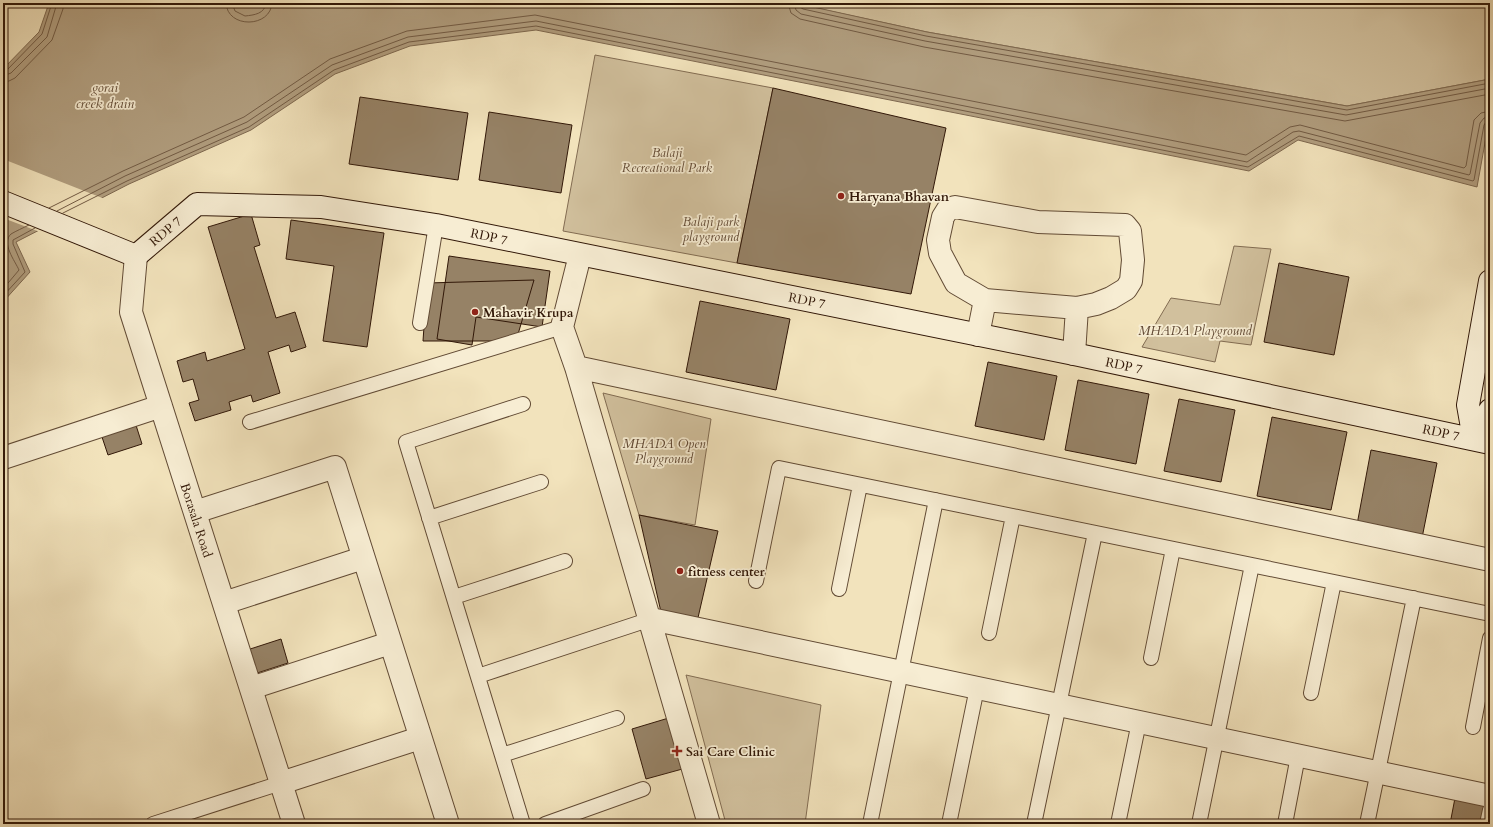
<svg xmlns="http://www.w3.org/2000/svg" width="1493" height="827" font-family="Cardo,serif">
  <rect width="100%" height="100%" fill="#f2e3bc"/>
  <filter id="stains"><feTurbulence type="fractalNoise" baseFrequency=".005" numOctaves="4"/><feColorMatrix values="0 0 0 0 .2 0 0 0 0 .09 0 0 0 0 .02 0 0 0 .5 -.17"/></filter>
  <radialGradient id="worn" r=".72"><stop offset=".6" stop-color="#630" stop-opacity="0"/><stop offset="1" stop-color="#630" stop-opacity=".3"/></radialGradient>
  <path fill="#d1c09d" stroke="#826c52" d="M 793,3 L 1490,3 L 1490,79 L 1347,106 L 927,32 Z
    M 595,55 L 773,88 L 737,263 L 563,231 Z
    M 1234,246 L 1271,249 L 1251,345 L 1220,341 L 1215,362 L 1142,347 L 1171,298 L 1220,305 Z
    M 603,393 L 711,419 L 695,525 L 639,515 Z
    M 686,675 L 821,705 L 805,824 L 726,824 Z"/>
  <path fill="#b19e7f" stroke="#7e684f" d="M 49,3 L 239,3 L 245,7 L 266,3 L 795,3 L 927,32 L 1347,106 L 1490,79 L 1490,115 L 1477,187 L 1298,140 L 1249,171 L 536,30 L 410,46 L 335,74 L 251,130 L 129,184 L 16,242 L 30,272 L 3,302 L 3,69 L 39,32 Z"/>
  <path fill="#f2e3bc" d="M 3,159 L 92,194 L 105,199 L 40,232 L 3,218 Z"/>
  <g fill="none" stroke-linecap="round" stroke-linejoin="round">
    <path stroke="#725b44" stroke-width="1" d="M 226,3 C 227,29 271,28 272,3
      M 232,3 L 235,11 L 245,16 C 254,15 265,14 266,3
      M 788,3 L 791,13 L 800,19 L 924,47 L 1345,121 L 1490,94
      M 794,3 L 796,10 L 801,14 L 925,41 L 1346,115 L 1490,88
      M 799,3 L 800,7 L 803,9 L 926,36 L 1347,110 L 1490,83
      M 3,71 L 7,70 L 42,34 L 52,3
      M 3,76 L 11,73 L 47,37 L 57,3
      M 3,82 L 9,81 L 15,78 L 52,40 L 63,9 L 63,3
      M 49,208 L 123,171 L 244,117 L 330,59 L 407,31 L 535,15 L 1246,155 L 1290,127 L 1300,125 L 1464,168 L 1466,166 L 1474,120 L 1481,113 L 1490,111
      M 57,211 L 125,176 L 247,122 L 332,65 L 408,37 L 536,21 L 1247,162 L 1293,132 L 1299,131 L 1469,175 L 1470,174 L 1480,123 L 1484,118 L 1490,117
      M 63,213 L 127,181 L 249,127 L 334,70 L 409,42 L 536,26 L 1248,167 L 1299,136 L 1473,181 L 1474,180 L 1484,125 L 1486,122 L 1490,122
      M 3,289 L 19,270 C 15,261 1,243 11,234 C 16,231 23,228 29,225
      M 3,296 L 25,272 L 13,244 L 13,240 L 35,228"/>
  </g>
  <path fill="#968266" stroke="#321808" d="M 773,88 L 946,128 L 911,294 L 737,263 Z
    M 360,97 L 468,113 L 458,180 L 349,164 Z
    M 489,112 L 572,125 L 561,193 L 479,180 Z
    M 251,214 L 260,245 L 254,247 L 276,318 L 295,312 L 306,347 L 291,352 L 289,345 L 268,352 L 280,393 L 253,402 L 251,395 L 229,402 L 231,410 L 195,421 L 189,403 L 199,400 L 193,379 L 183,382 L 177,361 L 205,352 L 207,361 L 245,349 L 208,227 Z
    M 291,220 L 384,233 L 367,347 L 323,341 L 334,266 L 286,259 Z
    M 449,256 L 550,271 L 542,327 L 476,317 L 472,345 L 437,339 Z
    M 1279,263 L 1349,277 L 1334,355 L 1264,342 Z
    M 534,280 L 516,341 L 423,341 L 427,283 Z
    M 700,301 L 790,319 L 776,390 L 686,372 Z
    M 988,362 L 1057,376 L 1044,440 L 975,426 Z
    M 1078,380 L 1149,394 L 1136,464 L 1065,450 Z
    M 1179,399 L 1235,410 L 1221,482 L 1164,471 Z
    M 1272,417 L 1347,432 L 1331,510 L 1257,496 Z
    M 134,419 L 142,444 L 108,455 L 100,431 Z
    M 1371,450 L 1437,463 L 1421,543 L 1356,530 Z
    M 639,515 L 718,531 L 697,622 L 661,612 Z
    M 281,639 L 288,663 L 248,676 L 241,652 Z
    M 672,717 L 686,768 L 646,779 L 632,729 Z
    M 1455,798 L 1487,805 L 1483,824 L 1450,824 Z"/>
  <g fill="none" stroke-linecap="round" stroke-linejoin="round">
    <g stroke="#624b35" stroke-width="16">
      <path id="lane" d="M 420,323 L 436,225
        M 523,404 L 406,442 L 523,824
        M 250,422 L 562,327
        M 429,518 L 541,482
        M 756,581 L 779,468 L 1490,614
        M 839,589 L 860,485
        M 454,597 L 565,561
        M 989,633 L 1013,516
        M 1151,658 L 1173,549
        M 478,676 L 651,619
        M 1311,693 L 1334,582
        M 1473,727 L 1490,638
        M 502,755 L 617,718
        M 153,824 L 281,783
        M 545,824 L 643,789
        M 870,824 L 936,500
        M 949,824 L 977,688
        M 1034,824 L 1095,533
        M 1118,824 L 1139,722
        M 1199,824 L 1252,565
        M 1285,824 L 1298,756
        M 1367,824 L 1414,598
        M 1487,824 L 1490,810"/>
    </g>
    <g stroke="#624b35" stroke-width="24">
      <path id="street" d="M 955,207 L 1038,222 L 1125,225 L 1130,231 L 1133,260 L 1131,281 L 1126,289 L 1111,298 L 1096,304 L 1077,308 L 985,300 L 956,283 L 940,253 L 938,240 L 943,217 L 948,209 Z
        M 580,255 L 562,327 L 576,367 L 709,824
        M 136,256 L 131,312 L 294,824
        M 978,335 L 985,300
        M 1074,354 L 1077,308
        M 576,367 L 1490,560
        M 3,458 L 161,406
        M 195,512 L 335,467 L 448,824
        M 224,603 L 363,558
        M 651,619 L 1490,796
        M 251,688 L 390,643
        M 281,783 L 420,738"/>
    </g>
    <g stroke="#321808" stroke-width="24">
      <path id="secondary" d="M 3,202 L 136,256 L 197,204 L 321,207 L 436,225 L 1074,354 L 1490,443
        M 1474,439 L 1468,405 L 1490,281
        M 1474,439 L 1490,410"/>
    </g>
    <use href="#lane" stroke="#f7edd3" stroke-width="14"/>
    <use href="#street" stroke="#f7edd3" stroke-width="22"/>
    <use href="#secondary" stroke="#f7edd3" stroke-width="22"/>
  </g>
  <g fill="#8f2418" stroke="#f7edd3" stroke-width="1.5">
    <circle cx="841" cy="196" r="4"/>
    <circle cx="475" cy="312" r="4"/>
    <circle cx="680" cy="571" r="4"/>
    <path d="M675 745h4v4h4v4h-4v4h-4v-4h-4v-4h4z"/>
  </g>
  <g text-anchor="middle" stroke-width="3.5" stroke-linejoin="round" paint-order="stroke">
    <g font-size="13" font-style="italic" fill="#624a35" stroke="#f7edd3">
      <text x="667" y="157">Balaji<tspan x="667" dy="15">Recreational Park</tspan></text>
      <text x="711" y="226">Balaji park<tspan x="711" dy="15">playground</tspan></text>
      <text x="1195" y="335">MHADA Playground</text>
      <text x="664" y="448">MHADA Open<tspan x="664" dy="15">Playground</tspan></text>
    </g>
    <g font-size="13" font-weight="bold" fill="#321808" stroke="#f7edd3" text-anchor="start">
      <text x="849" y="201">Haryana Bhavan</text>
      <text x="483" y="317">Mahavir Krupa</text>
      <text x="688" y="576">fitness center</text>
      <text x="686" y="756">Sai Care Clinic</text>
    </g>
    <g font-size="13" fill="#321808" stroke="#f7edd3">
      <text transform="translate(165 231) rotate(-40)" y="5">RDP 7</text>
      <text transform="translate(489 236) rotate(12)" y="5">RDP 7</text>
      <text transform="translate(807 300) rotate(11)" y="5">RDP 7</text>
      <text transform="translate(1124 365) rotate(12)" y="5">RDP 7</text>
      <text transform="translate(1441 432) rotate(12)" y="5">RDP 7</text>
      <text transform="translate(197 520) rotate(72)" y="5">Borasala Road</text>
    </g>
    <g font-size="14" font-style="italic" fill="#654e38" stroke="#f7edd3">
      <text x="105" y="92">gorai<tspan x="105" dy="16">creek drain</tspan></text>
    </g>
  </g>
  <rect width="1493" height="827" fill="none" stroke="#f2e3bc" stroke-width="16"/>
  <rect x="4" y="4" width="1485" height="819" fill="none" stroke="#321808" stroke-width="2"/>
  <rect x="8" y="8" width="1477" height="811" fill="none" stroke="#321808"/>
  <rect width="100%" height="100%" filter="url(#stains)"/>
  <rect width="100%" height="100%" fill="url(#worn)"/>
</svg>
